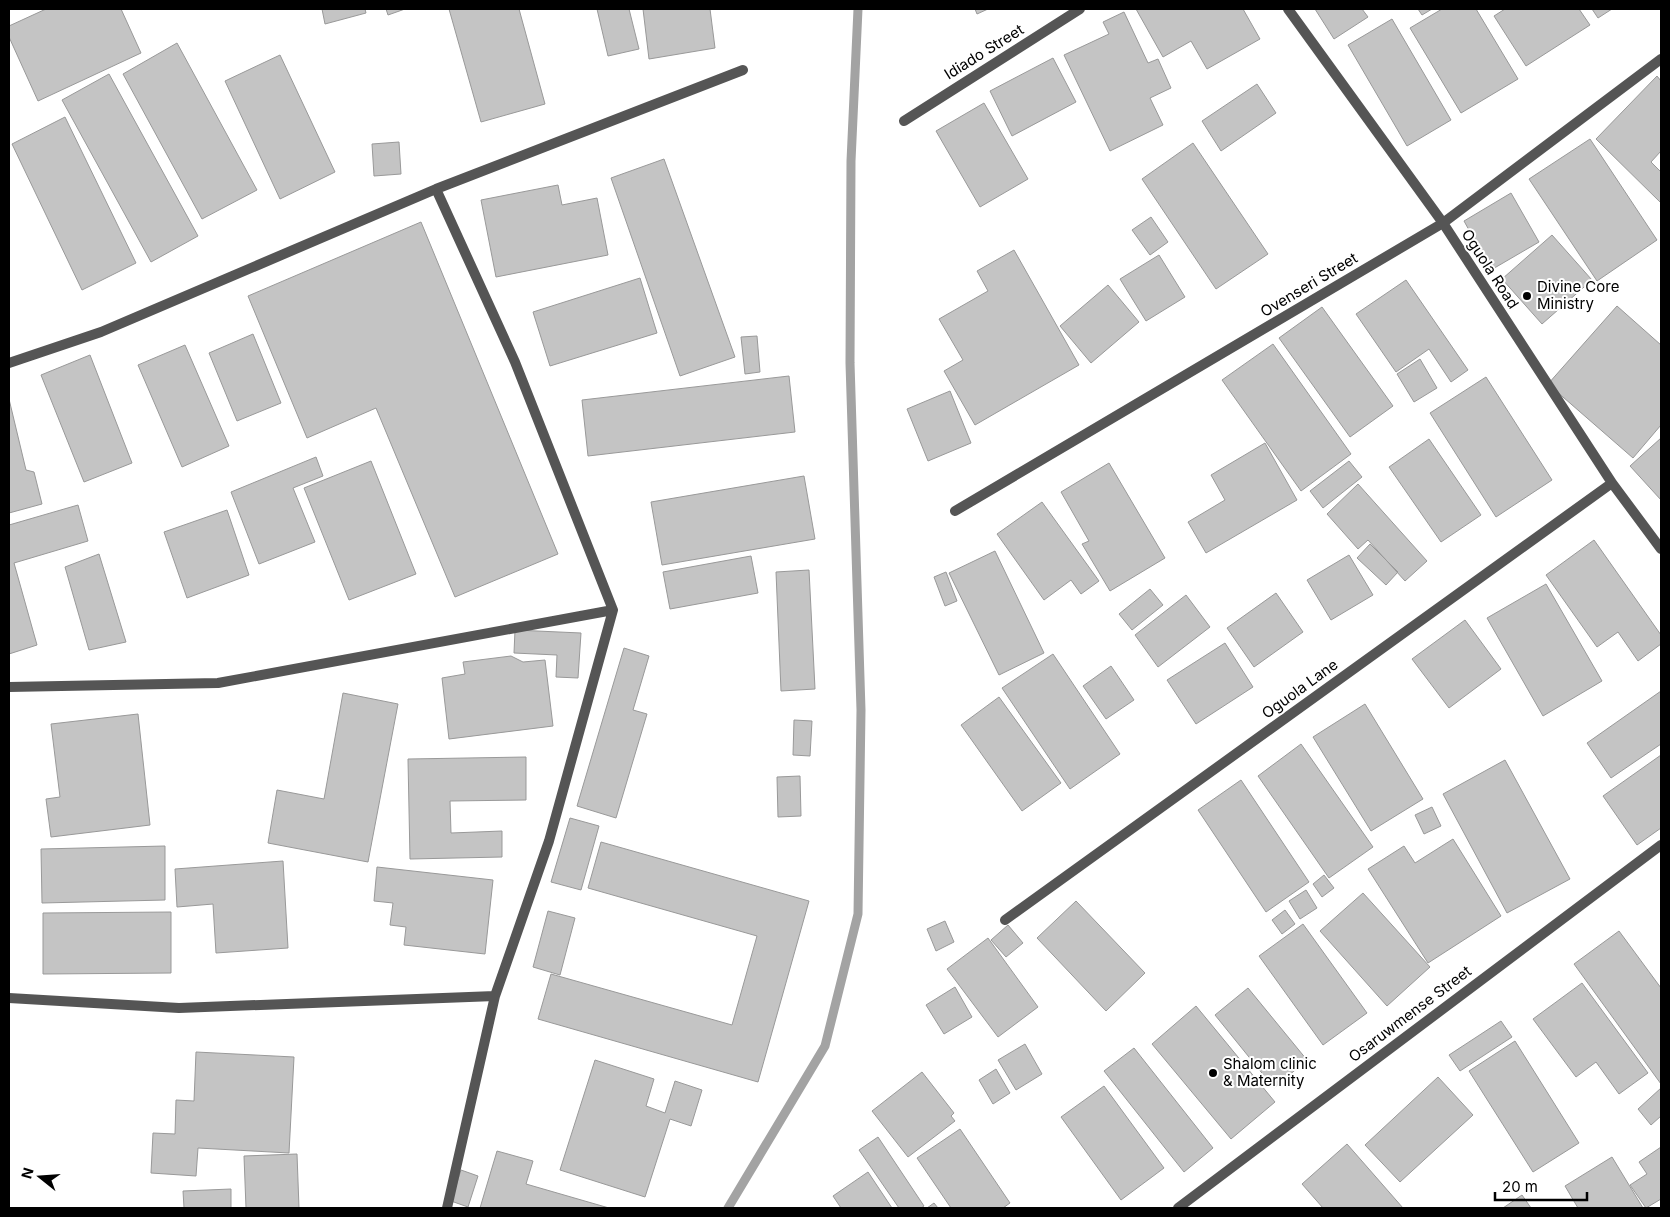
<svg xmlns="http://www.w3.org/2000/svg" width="1670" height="1217" font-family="Inter,sans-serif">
  <rect width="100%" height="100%" fill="#fff"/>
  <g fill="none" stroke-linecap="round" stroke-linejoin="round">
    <path stroke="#a3a3a3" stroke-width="9" d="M 728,1208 L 825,1046 L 858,914 L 861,710 L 850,363 L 851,161 L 858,9"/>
  </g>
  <path fill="#c4c4c4" stroke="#999" d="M 46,9 L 121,9 L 141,53 L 38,101 L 9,37 L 9,26 Z
    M 322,9 L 365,9 L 366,13 L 325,24 Z
    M 386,9 L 405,9 L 388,15 Z
    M 449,9 L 519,9 L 545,104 L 481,122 Z
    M 597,9 L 629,9 L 639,49 L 608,56 Z
    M 643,9 L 710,9 L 715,48 L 649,59 Z
    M 975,9 L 988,9 L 977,14 Z
    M 1136,9 L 1243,9 L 1260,39 L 1207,69 L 1191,41 L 1163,57 Z
    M 1315,9 L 1362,9 L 1368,17 L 1334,39 Z
    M 1418,9 L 1432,9 L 1422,15 Z
    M 1442,9 L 1476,9 L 1518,79 L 1461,113 L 1410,28 Z
    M 1505,9 L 1579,9 L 1590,25 L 1526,66 L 1494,16 Z
    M 1592,9 L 1612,9 L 1598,18 Z
    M 1124,12 L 1148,63 L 1158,59 L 1171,88 L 1150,98 L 1163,125 L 1110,151 L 1064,55 L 1109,34 L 1103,22 Z
    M 1392,19 L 1451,120 L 1407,146 L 1348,45 Z
    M 177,43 L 257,190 L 202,219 L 123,74 Z
    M 280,55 L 335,172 L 280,199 L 225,81 Z
    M 1053,58 L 1076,102 L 1012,136 L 990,91 Z
    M 109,74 L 198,236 L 151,262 L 62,100 Z
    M 1657,76 L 1661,81 L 1661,151 L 1651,162 L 1661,172 L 1661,203 L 1596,139 Z
    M 1257,84 L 1276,113 L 1221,151 L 1202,121 Z
    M 984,103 L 1028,179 L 980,207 L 936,131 Z
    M 65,117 L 136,263 L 82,290 L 12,144 Z
    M 1590,139 L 1657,240 L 1597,281 L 1529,179 Z
    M 399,142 L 401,174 L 374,176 L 372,144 Z
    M 1193,143 L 1268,254 L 1216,289 L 1142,179 Z
    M 664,159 L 735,357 L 680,376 L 611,178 Z
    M 558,185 L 562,205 L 597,198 L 608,255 L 496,277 L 481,200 Z
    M 1511,193 L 1539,242 L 1491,270 L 1464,221 Z
    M 1151,217 L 1168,242 L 1150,255 L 1132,230 Z
    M 421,222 L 558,554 L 455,597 L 376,408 L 307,438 L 248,296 Z
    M 1552,235 L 1592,280 L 1542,324 L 1502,279 Z
    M 1014,250 L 1079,365 L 975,425 L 944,371 L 963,360 L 939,319 L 988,291 L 977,271 Z
    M 1159,255 L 1185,297 L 1146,321 L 1120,279 Z
    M 640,278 L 657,333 L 550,366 L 533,312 Z
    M 1406,280 L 1468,370 L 1451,382 L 1429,349 L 1396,372 L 1356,314 Z
    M 1108,285 L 1139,322 L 1091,363 L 1060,326 Z
    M 1617,306 L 1661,345 L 1661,425 L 1633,458 L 1548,384 Z
    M 1322,307 L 1393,406 L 1350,437 L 1279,338 Z
    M 253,334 L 281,403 L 237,421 L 209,353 Z
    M 757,336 L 760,372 L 745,374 L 741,337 Z
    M 1273,344 L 1351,454 L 1301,491 L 1222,380 Z
    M 185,345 L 229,446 L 182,467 L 138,365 Z
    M 90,355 L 132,463 L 84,482 L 41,375 Z
    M 1420,359 L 1437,388 L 1414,402 L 1397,374 Z
    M 789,376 L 795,432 L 588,456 L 582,400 Z
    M 1486,377 L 1552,480 L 1496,517 L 1430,413 Z
    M 950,391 L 971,443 L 928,461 L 907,409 Z
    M 9,399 L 26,470 L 34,472 L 42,504 L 9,513 Z
    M 1661,438 L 1661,500 L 1630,466 Z
    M 1429,439 L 1481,515 L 1441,542 L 1389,467 Z
    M 1265,443 L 1297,500 L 1206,553 L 1188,522 L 1225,500 L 1211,475 Z
    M 316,457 L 323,476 L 293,488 L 315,542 L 259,564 L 231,492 Z
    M 371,461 L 416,574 L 349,600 L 304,488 Z
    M 1349,461 L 1362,477 L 1323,508 L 1310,491 Z
    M 1109,463 L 1165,558 L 1110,591 L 1082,544 L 1089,541 L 1061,492 Z
    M 804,476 L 815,539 L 662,565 L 651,502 Z
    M 1358,484 L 1427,561 L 1405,581 L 1368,540 L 1358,549 L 1327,514 Z
    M 1042,502 L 1099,581 L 1081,594 L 1071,580 L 1044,600 L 997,534 Z
    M 78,505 L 88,541 L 14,563 L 37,645 L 9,654 L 9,525 Z
    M 227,510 L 249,575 L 187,598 L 164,532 Z
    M 1594,540 L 1661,635 L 1661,644 L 1638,661 L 1618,632 L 1597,647 L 1546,575 Z
    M 1370,544 L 1398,572 L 1386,585 L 1357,558 Z
    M 995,551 L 1044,653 L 999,675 L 949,573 Z
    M 99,554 L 126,642 L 89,650 L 65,567 Z
    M 1349,555 L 1373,595 L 1331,620 L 1307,580 Z
    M 751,556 L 758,593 L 670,609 L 663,572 Z
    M 809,570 L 815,689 L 781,691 L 776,572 Z
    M 946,572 L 957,601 L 945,606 L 934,577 Z
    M 1546,584 L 1602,681 L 1543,716 L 1487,618 Z
    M 1150,589 L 1163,605 L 1132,630 L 1119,614 Z
    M 1276,593 L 1303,632 L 1254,667 L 1227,628 Z
    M 1186,595 L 1210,627 L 1158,667 L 1135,635 Z
    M 1465,620 L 1501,669 L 1449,708 L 1412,659 Z
    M 515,630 L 581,633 L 578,678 L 556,677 L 557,655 L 514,653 Z
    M 1225,643 L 1253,687 L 1196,724 L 1167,680 Z
    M 624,648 L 649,656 L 633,710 L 647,714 L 616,818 L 577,806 Z
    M 1053,654 L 1120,754 L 1070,789 L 1002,688 Z
    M 511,656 L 523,662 L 545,660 L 553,726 L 449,739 L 442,678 L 465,674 L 463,662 Z
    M 1111,666 L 1134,700 L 1106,719 L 1083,686 Z
    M 1661,691 L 1661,744 L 1611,778 L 1587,743 Z
    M 343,693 L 398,704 L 368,862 L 268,843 L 277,790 L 324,799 Z
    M 999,697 L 1061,783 L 1022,811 L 961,725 Z
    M 1365,704 L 1423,799 L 1371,831 L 1313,737 Z
    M 138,714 L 150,825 L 51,837 L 46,799 L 60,797 L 51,724 Z
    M 794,720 L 812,721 L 810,756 L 793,755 Z
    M 1301,744 L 1373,847 L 1329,878 L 1258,776 Z
    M 1661,755 L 1661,828 L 1637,845 L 1603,796 Z
    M 526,757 L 526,800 L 450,801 L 451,833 L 502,831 L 502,857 L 410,859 L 408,759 Z
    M 1505,760 L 1570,879 L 1507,913 L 1443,794 Z
    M 800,776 L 801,816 L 778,817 L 777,777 Z
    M 1241,780 L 1309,882 L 1266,912 L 1198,810 Z
    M 1432,807 L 1441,826 L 1424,834 L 1415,815 Z
    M 570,818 L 599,826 L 581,890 L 551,882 Z
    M 1453,839 L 1501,916 L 1428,963 L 1368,869 L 1404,846 L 1415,863 Z
    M 601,842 L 809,901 L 758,1082 L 538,1019 L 551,974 L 732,1025 L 757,936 L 588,888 Z
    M 165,846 L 165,900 L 42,903 L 41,849 Z
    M 283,861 L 288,948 L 216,953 L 213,904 L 177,907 L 175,869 Z
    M 377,867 L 493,880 L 485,954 L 404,945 L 406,927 L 390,925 L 393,903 L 374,901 Z
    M 1324,875 L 1334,888 L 1322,897 L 1313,884 Z
    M 1306,890 L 1317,908 L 1300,919 L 1289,901 Z
    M 1363,893 L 1430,967 L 1387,1006 L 1320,931 Z
    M 1076,901 L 1145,973 L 1106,1011 L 1037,938 Z
    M 1285,910 L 1295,924 L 1282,934 L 1272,920 Z
    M 548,911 L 575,918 L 560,975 L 533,967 Z
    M 171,912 L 171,973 L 43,974 L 43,913 Z
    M 945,921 L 954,942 L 936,951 L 927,929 Z
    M 1303,924 L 1367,1013 L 1323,1045 L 1259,956 Z
    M 1008,925 L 1023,943 L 1006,957 L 991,940 Z
    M 1619,931 L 1661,988 L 1661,1084 L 1574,964 Z
    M 988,938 L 1038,1007 L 998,1037 L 947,969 Z
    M 1582,983 L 1648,1073 L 1619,1094 L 1596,1062 L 1576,1077 L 1533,1019 Z
    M 955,987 L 972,1017 L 944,1034 L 926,1005 Z
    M 1248,988 L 1307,1060 L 1274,1088 L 1215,1015 Z
    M 1196,1006 L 1275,1102 L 1231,1139 L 1152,1044 Z
    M 1501,1021 L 1512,1037 L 1460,1071 L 1449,1055 Z
    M 1515,1041 L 1579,1143 L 1533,1172 L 1469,1071 Z
    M 1025,1044 L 1042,1074 L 1016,1090 L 998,1060 Z
    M 1134,1048 L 1213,1148 L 1184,1172 L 1104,1071 Z
    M 196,1052 L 294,1057 L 289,1153 L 198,1148 L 196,1176 L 151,1173 L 153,1133 L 175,1134 L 176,1100 L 194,1101 Z
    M 595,1060 L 654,1079 L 646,1106 L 665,1113 L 675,1081 L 702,1090 L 691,1126 L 670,1119 L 645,1197 L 560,1170 Z
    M 996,1069 L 1010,1093 L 993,1104 L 979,1080 Z
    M 922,1072 L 954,1113 L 951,1116 L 955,1121 L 908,1157 L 872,1111 Z
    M 1438,1077 L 1473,1115 L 1400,1182 L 1365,1145 Z
    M 1104,1086 L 1164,1168 L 1121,1200 L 1061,1117 Z
    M 1661,1088 L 1661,1116 L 1651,1125 L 1638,1109 Z
    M 960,1129 L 1010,1203 L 1003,1208 L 951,1208 L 917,1158 Z
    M 878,1137 L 924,1206 L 921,1208 L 899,1208 L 859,1150 Z
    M 1347,1144 L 1403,1208 L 1323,1208 L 1302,1184 Z
    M 1661,1147 L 1661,1199 L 1646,1208 L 1630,1185 L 1647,1174 L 1639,1162 Z
    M 497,1151 L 533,1161 L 526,1184 L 609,1208 L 480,1208 Z
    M 297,1154 L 299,1208 L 246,1208 L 244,1156 Z
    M 1612,1157 L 1643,1208 L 1578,1208 L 1565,1186 Z
    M 461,1170 L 478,1176 L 468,1207 L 451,1201 Z
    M 868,1172 L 892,1208 L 841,1208 L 833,1196 Z
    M 231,1189 L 231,1208 L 184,1208 L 183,1191 Z
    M 1522,1195 L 1531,1208 L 1503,1208 Z
    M 934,1203 L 938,1208 L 927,1208 Z"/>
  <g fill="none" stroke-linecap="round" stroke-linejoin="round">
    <path stroke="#555" stroke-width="10" d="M 1288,9 L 1443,223 L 1612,483 L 1661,549
      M 904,121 L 1080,9
      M 436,189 L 515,362 L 613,610 L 549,841 L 495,996 L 447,1208
      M 9,363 L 101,332 L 436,189 L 743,70
      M 955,511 L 1443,223 L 1661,59
      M 9,687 L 218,683 L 613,610
      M 1005,920 L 1612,483
      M 9,998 L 179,1008 L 495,996
      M 1178,1208 L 1661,845"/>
  </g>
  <g fill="#000" stroke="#fff" stroke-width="2">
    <circle cx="1527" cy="296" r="5"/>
    <circle cx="1213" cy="1073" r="5"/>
  </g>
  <g text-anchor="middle" stroke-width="4" stroke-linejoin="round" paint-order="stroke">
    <g font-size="15" fill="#000" stroke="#fff">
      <text transform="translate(984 52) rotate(-32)" y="5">Idiado Street</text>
      <text transform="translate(1490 269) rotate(57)" y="5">Oguola Road</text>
      <text transform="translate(1309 285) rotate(-31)" y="5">Ovenseri Street</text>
      <text transform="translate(1300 689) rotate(-36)" y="5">Oguola Lane</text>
      <text transform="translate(1410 1014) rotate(-37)" y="5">Osaruwmense Street</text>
    </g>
    <g font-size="15" fill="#000" stroke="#fff" text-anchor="start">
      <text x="1537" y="292">Divine Core<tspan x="1537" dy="17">Ministry</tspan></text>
      <text x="1223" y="1069">Shalom clinic<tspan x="1223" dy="17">&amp; Maternity</tspan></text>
    </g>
  </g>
  <rect width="1670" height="1217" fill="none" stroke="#000000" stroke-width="20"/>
  <g transform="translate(40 1177) rotate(287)" stroke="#ffffff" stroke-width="4" paint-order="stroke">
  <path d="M0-4L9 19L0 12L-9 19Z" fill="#000000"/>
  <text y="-8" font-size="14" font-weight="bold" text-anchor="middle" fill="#000000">N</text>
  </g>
  <path d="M1495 1192v8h92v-8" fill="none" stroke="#000000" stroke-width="2.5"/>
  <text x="1502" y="1192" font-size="15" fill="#000000" stroke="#ffffff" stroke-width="4" paint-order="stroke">20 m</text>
</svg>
